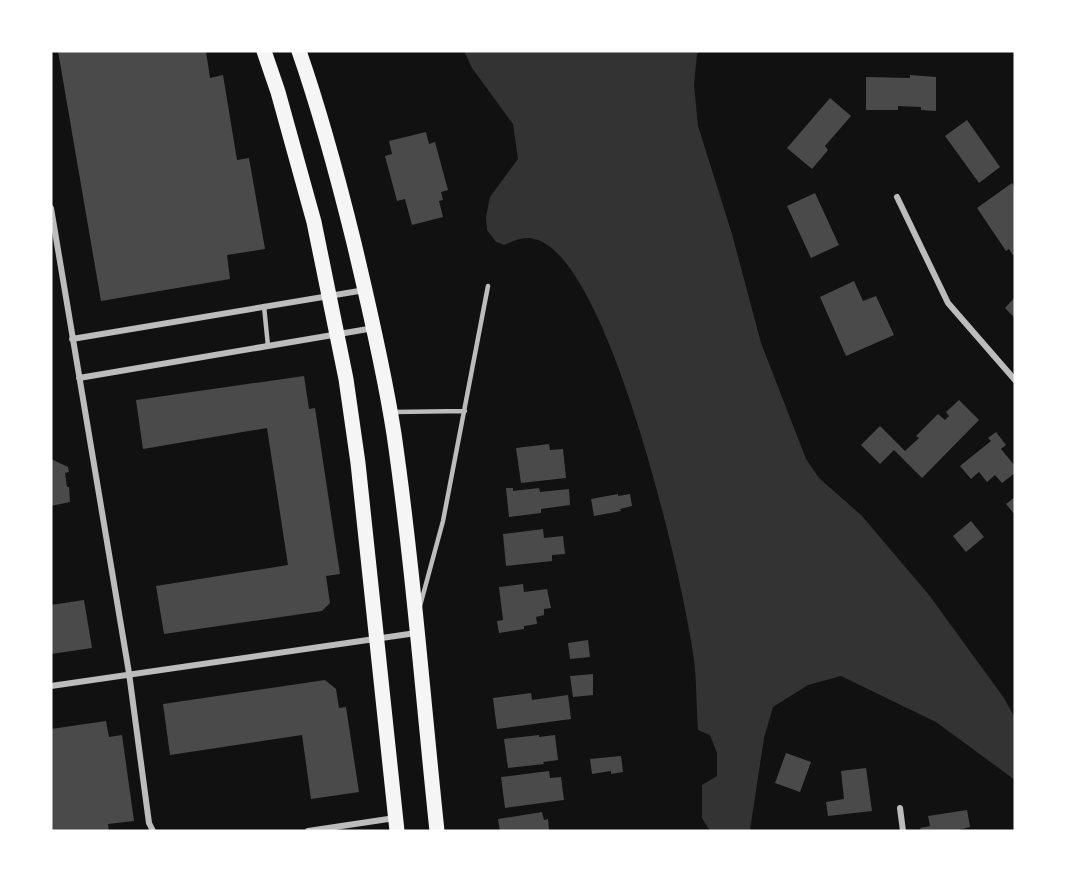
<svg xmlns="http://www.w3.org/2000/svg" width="1066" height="882" font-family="'Nunito Sans',sans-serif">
  <rect width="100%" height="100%" fill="#111"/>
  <path fill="#333" d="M 464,51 L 700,51 L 697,54 L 694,85 L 698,126 L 732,234 L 761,343 L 806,459 L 819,478 L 862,516 L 929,595 L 1004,698 L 1015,718 L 1015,780 L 936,722 L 841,676 L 808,685 L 773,707 L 764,738 L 750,830 L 710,831 L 702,818 L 702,785 L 717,776 L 717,753 L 710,735 L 698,730 C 696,704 697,678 693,653 C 682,576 611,266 538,240 C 525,235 516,240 504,245 L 496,242 L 487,230 L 486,217 L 490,197 L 518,159 L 513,124 L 472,68 Z"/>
  <path fill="#4a4a4a" d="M 58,51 L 206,51 L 210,78 L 223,75 L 237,160 L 249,158 L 265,249 L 227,255 L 230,279 L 101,301 Z
    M 910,75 L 936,77 L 936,111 L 921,110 L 921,107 L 898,106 L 898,110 L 866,110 L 866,77 L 910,78 Z
    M 830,98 L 851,116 L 825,146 L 828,150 L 812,169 L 787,148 Z
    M 967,120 L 1000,167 L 979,183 L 945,136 Z
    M 426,132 L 429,144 L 435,142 L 448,190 L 441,192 L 443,200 L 439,201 L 443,217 L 412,225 L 405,199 L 397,201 L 385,156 L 392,154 L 389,141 Z
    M 1012,183 L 1015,188 L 1015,258 L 1009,249 L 1006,251 L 977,208 Z
    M 815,193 L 839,245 L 811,258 L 787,206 Z
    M 854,281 L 863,301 L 876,296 L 894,335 L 846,356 L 820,297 Z
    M 1015,297 L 1015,318 L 1005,308 Z
    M 304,376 L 309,409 L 315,408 L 340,574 L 326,576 L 330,603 L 322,611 L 164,634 L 156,586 L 288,565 L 267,428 L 143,449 L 136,400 Z
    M 959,400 L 979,420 L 922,478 L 894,450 L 880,464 L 861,445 L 880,426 L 905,451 L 919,438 L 916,436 L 938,414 L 945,420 L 949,416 L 946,412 Z
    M 996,432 L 1006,445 L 1001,449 L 1015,466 L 1015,473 L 1002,483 L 995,475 L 987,482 L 979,472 L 971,479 L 960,466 L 991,441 L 988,438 Z
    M 549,444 L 550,450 L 563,449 L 566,478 L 521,483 L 516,448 Z
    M 51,459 L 68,467 L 69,472 L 65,473 L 67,487 L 69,487 L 70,502 L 51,506 Z
    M 506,488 L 513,488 L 513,491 L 539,488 L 540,492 L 569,489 L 570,505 L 541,509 L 541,513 L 509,517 Z
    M 618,494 L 618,496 L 630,494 L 632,506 L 620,509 L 621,511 L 594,516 L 591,499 Z
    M 1015,497 L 1015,515 L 1006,504 Z
    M 971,521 L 984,537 L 966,552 L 953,536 Z
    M 543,529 L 544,538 L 563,536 L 565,554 L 552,555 L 552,561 L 506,566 L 503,534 Z
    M 523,584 L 524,592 L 547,589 L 551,608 L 544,609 L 544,615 L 536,617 L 537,624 L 524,626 L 524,629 L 499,633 L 497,621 L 503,620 L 499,587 Z
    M 84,600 L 92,648 L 51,654 L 51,605 Z
    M 588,640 L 590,657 L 570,659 L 568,643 Z
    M 593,674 L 593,695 L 573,697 L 570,676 Z
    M 325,680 L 336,689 L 339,708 L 346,707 L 359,792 L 311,799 L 302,735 L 170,755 L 163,704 Z
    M 531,693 L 532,700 L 568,695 L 571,719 L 497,729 L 493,698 Z
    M 106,721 L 109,737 L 122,735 L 134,821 L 108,824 L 109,831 L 51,831 L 51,729 Z
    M 539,735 L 539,737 L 555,735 L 558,760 L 543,762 L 544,764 L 508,768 L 504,739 Z
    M 786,753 L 811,762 L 800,792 L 775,783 Z
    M 621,756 L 623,772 L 611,774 L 611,771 L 592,774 L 590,759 Z
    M 866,768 L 872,811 L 828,816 L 826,802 L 844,799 L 841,771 Z
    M 549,771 L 550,778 L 561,777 L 564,800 L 505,808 L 501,777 Z
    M 967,810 L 970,827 L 955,831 L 921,831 L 920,828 L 930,826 L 928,816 Z
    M 542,812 L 544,820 L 548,819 L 549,831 L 500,831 L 498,819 Z"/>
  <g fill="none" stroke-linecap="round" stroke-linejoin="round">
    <path stroke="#bcbcbc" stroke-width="4.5" d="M 264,306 L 268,346
      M 393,412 L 465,411
      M 420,606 L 443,521 L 488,286"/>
    <path stroke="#bcbcbc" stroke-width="6" d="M 897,197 L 948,303 L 1015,380
      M 51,208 L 129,673 L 149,823 L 153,831
      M 72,339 L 365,290
      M 79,378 L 374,328
      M 51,686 L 416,633
      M 900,808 L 903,831
      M 308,831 L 395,818"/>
    <path stroke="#f5f5f5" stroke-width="15" d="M 264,51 L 278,92 L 314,222 L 346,379 L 358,463 L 397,831
      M 299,51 C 321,114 338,178 354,243 C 369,306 384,370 394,434 C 413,566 423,699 437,831"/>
  </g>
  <rect width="1066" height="882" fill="none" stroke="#ffffff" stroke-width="105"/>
</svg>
